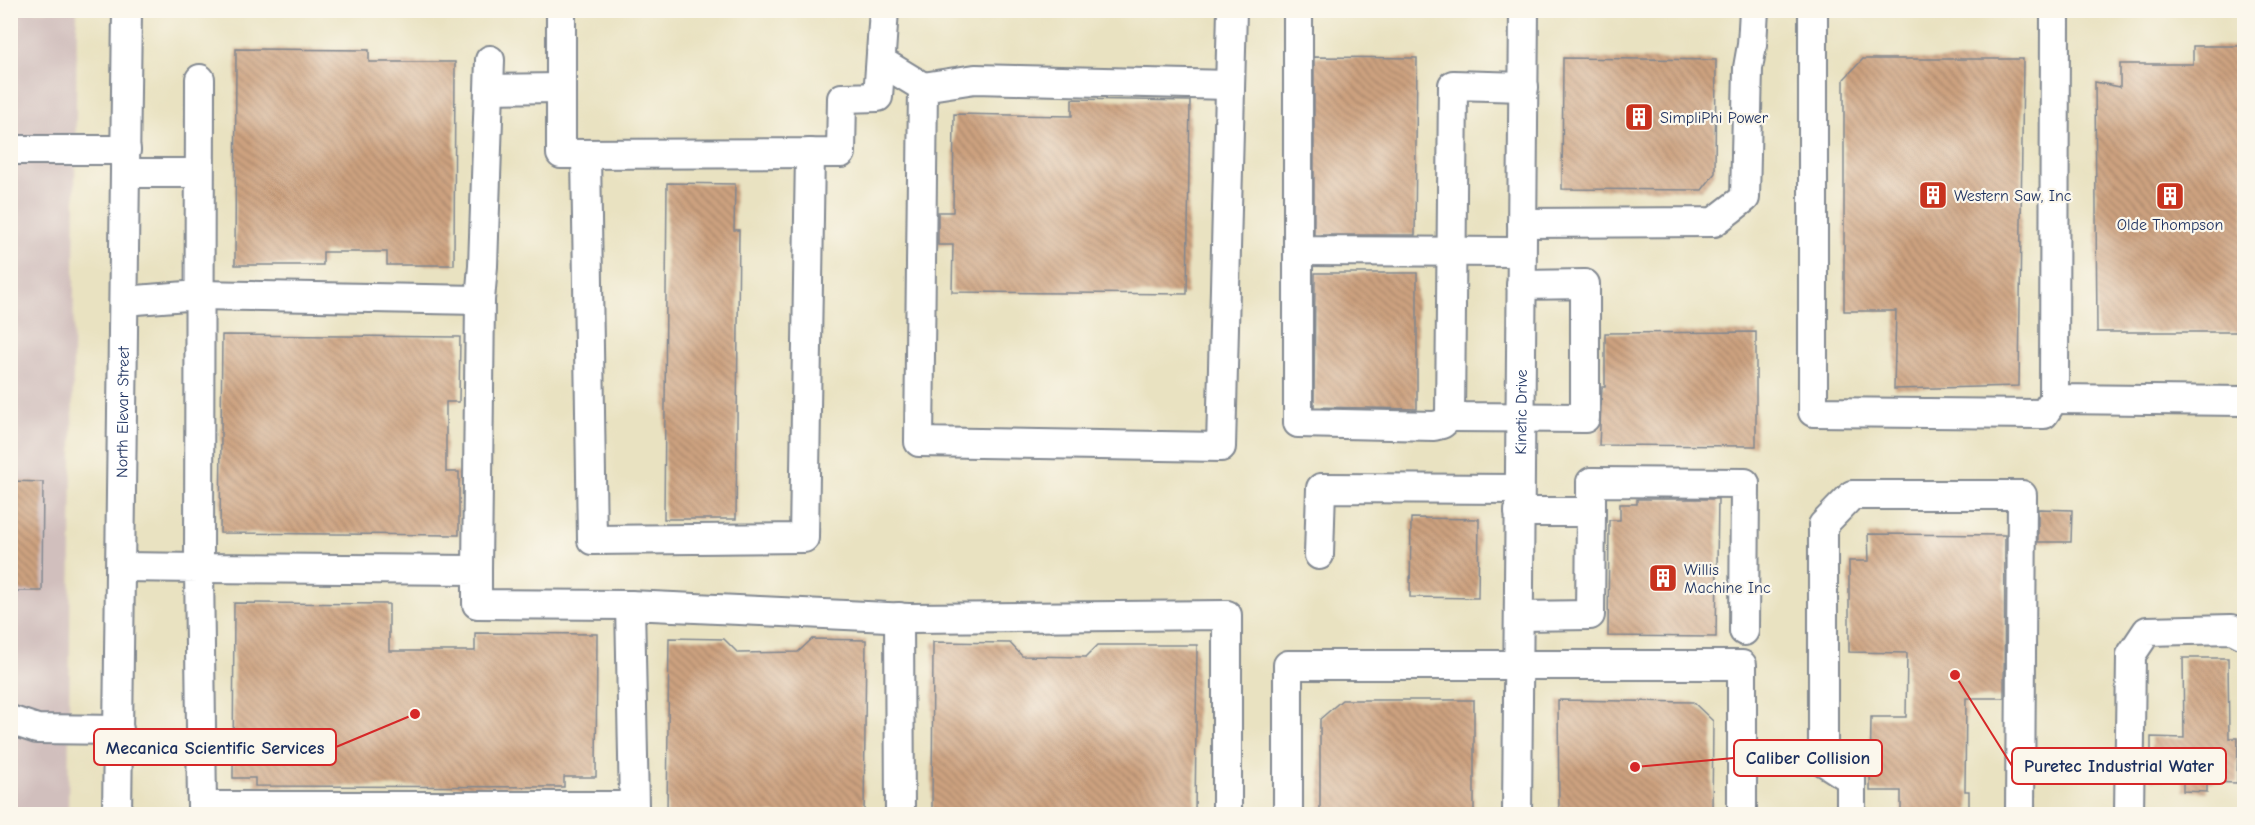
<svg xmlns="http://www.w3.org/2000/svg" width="2255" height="825" font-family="'Comic Neue',sans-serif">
  <defs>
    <pattern id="building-back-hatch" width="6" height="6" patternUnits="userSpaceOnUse" patternTransform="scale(1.5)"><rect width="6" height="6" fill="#cda27f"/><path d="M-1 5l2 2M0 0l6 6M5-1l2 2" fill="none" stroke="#a6846b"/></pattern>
  </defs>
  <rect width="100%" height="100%" fill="#fbf7ec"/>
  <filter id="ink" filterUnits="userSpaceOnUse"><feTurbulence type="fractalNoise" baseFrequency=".0167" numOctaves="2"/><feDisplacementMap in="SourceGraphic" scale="12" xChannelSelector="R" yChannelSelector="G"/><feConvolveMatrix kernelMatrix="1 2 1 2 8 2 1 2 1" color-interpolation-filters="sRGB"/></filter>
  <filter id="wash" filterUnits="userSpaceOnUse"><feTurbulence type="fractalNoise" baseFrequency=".008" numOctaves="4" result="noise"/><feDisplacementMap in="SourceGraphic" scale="24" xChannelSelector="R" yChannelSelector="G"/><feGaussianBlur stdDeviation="1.35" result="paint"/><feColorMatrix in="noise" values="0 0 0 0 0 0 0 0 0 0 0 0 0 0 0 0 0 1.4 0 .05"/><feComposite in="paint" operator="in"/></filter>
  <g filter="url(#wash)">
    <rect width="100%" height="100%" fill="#e9e2c1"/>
    <path fill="#d1bfbd" d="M 11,11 L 77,11 L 68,814 L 11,813 Z"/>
    <g id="blocks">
      <path fill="url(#building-back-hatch)" d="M 2193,46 L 2244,46 L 2244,305 L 2242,305 L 2243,332 L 2097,332 L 2095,82 L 2120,87 L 2120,64 L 2193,64 Z
        M 236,49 L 369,50 L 369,62 L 455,62 L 454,265 L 387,265 L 387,252 L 323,252 L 323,265 L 235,265 Z
        M 1314,57 L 1417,58 L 1415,235 L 1314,235 Z
        M 1563,58 L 1716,60 L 1715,173 L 1702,190 L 1562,189 Z
        M 1863,59 L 2023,59 L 2019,386 L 1894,389 L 1896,311 L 1844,311 L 1844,79 Z
        M 1072,99 L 1190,101 L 1187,294 L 952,292 L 953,245 L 938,245 L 938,212 L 953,212 L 954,114 L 1072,116 Z
        M 667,183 L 735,184 L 734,230 L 739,230 L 736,519 L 664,519 Z
        M 1315,273 L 1417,273 L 1417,409 L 1314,407 Z
        M 1756,332 L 1756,446 L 1599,445 L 1602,387 L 1605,387 L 1605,333 Z
        M 222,335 L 460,337 L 459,402 L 446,402 L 446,472 L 459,472 L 459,535 L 220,533 Z
        M 10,481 L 43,482 L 42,591 L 10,591 Z
        M 1637,499 L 1718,499 L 1716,637 L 1608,636 L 1609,520 L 1620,520 L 1620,504 L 1637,504 Z
        M 2038,509 L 2072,510 L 2071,542 L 2038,542 Z
        M 1411,518 L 1479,519 L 1478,598 L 1410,597 Z
        M 1868,534 L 2005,535 L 2004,698 L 1966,698 L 1965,791 L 1969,791 L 1969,814 L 1901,814 L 1901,791 L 1870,791 L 1871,717 L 1906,717 L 1907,653 L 1849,652 L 1849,561 L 1869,561 Z
        M 234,603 L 389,604 L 389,651 L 475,651 L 475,633 L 597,634 L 596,777 L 564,777 L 564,787 L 255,786 L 255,778 L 233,778 Z
        M 669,638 L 724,639 L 738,653 L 798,652 L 812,639 L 866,640 L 864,814 L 667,814 Z
        M 933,642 L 1010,643 L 1022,656 L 1086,657 L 1098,645 L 1197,645 L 1195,814 L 932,814 Z
        M 2183,658 L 2228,658 L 2229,738 L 2238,738 L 2237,783 L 2207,782 L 2207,792 L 2183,791 L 2183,780 L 2151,780 L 2151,737 L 2184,738 Z
        M 1342,700 L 1474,700 L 1474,814 L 1320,814 L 1320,719 Z
        M 1558,700 L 1693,702 L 1713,721 L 1712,814 L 1559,814 Z"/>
    </g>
  </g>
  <g filter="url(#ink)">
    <use href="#blocks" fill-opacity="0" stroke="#828890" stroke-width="1.5"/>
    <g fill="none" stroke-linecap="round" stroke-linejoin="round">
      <g stroke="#828890" stroke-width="32">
        <g id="minor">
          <path d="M 561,10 L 561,154 L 841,153 L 842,98 L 878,97 L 884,10"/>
          <path d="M 1298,10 L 1298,251 L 1521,252"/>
          <path d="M 1813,10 L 1813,412 L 2044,414 L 2054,399"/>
          <path d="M 2055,10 L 2054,399 L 2244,401"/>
          <path d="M 882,62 L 923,87 L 919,442 L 1221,447 L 1232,10"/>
          <path d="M 200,79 L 199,568 L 477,570 L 477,604 L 630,605"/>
          <path d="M 923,87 L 975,79 L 1230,85"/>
          <path d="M 490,89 L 561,88"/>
          <path d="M 10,150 L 126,150"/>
          <path d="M 586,154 L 592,540 L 804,538 L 810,153"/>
          <path d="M 126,173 L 199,173"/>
          <path d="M 1522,223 L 1714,222 L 1745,198 L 1748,68 L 1752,45 L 1754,10"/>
          <path d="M 1298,251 L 1298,423 L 1434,426 L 1442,424 L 1450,417"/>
          <path d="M 1521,285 L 1585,284 L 1585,418 L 1450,417 L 1453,85 L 1524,87"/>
          <path d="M 124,301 L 199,295 L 480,300"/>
          <path d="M 1519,512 L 1591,512 L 1591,482 L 1745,483 L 1744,631"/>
          <path d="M 1319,555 L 1321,488 L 1519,489"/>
          <path d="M 122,567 L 199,568 L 202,806 L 634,806 L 630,605 L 909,618 L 1227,615 L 1227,814"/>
          <path d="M 477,570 L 480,300 L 483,266 L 490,60"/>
          <path d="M 1519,616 L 1590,615 L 1591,512"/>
          <path d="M 899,617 L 900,814"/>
          <path d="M 10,720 L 37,729 L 119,730"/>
          <path id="s1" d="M 117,814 L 127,10"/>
          <path d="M 1288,814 L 1288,665 L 1742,665 L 1742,814"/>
          <path id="s2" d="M 1517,814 L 1524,10"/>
          <path d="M 1851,814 L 1851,779 L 1823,761 L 1823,525 L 1852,495 L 2022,495 L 2020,814"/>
          <path d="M 2129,814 L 2131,655 L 2147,631 L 2232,629 L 2244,635"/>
        </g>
      </g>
      <use href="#minor" stroke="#fff" stroke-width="28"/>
    </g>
  </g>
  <defs>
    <g id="building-square" transform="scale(1.5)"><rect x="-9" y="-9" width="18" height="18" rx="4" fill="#c8321e" stroke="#fbf7ec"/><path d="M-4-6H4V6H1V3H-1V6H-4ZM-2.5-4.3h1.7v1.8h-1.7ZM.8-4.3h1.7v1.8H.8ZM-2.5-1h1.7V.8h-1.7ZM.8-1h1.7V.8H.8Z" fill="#fff"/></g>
  </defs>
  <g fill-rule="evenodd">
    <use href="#building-square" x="1639" y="117"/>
    <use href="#building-square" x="1933" y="195"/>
    <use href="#building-square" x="2170" y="196"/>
    <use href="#building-square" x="1663" y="578"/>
  </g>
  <g text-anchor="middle" stroke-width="4.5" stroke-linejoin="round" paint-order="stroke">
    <g font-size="16" fill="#1b2f5e" stroke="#fbf7ec" text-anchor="start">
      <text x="1660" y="123">SimpliPhi Power</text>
      <text x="1954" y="201">Western Saw, Inc</text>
      <text x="2170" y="230" text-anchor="middle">Olde Thompson</text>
      <text x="1684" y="575">Willis<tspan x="1684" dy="18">Machine Inc</tspan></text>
    </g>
    <g font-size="16" fill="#1b2f5e" stroke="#fbf7ec">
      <text dy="6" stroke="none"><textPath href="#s2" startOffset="402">Kinetic Drive</textPath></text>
      <text dy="6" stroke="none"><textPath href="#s1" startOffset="402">North Elevar Street</textPath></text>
    </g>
  </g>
  <path fill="none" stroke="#d62828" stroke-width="2" d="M415 714L336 747M1635 767L1734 758M1955 675L2012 766"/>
  <g fill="#d62828" stroke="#fbf7ec" stroke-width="2">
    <circle cx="415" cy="714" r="6"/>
    <circle cx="1635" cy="767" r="6"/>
    <circle cx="1955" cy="675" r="6"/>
  </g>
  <g fill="#fbf7ec" stroke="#d62828" stroke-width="2">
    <rect x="94" y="729" width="242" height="36" rx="6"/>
    <rect x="1734" y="740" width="148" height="36" rx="6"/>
    <rect x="2012" y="748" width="214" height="36" rx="6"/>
  </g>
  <g font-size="18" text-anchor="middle" font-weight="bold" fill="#1b2f5e">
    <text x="215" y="754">Mecanica Scientific Services</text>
    <text x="1808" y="764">Caliber Collision</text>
    <text x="2119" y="772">Puretec Industrial Water</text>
  </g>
  <rect width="2255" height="825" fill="none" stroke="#fbf7ec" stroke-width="36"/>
</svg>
